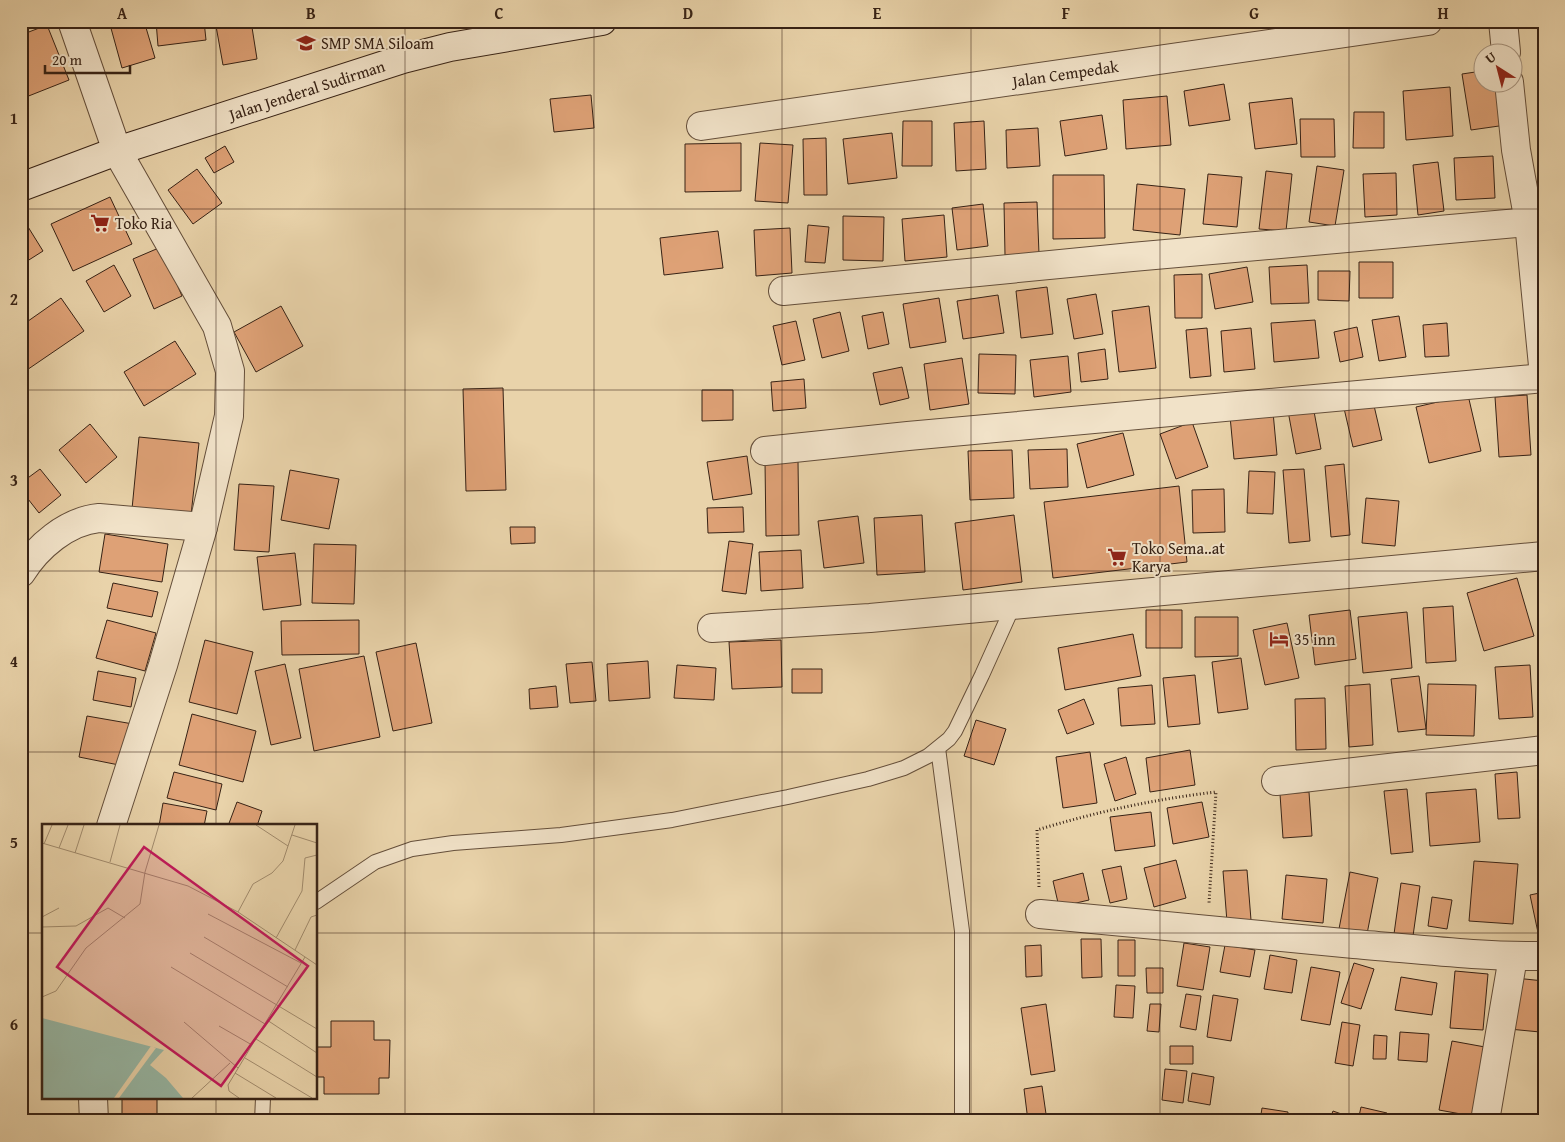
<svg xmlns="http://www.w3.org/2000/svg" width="1565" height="1142" font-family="'Gentium Book Plus',serif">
  <rect width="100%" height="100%" fill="#e9d3aa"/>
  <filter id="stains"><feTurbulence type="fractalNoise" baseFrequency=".004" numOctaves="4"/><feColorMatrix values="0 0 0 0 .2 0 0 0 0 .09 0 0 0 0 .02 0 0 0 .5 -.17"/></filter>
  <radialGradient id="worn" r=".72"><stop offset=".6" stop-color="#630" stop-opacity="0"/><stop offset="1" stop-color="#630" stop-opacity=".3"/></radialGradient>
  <path fill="#dea176" stroke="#372215" d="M 109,21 L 144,21 L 155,58 L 122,68 Z
    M 156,21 L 204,21 L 206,40 L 158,46 Z
    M 242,21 L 251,21 L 257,59 L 223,65 L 216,26 Z
    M 47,25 L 69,80 L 21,99 L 21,35 Z
    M 1482,71 L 1482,82 L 1499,82 L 1506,125 L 1471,130 L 1462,74 Z
    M 1224,84 L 1230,120 L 1189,126 L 1184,91 Z
    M 1450,87 L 1453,136 L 1406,140 L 1403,91 Z
    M 591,95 L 594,128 L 554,132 L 550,99 Z
    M 1167,96 L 1171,145 L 1126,149 L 1123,100 Z
    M 1292,98 L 1297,144 L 1255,149 L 1249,103 Z
    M 1354,112 L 1384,112 L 1384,148 L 1353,148 Z
    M 1102,115 L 1107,149 L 1065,156 L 1060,121 Z
    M 1300,119 L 1334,119 L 1335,157 L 1301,157 Z
    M 903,121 L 932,121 L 932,166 L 902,166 Z
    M 984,121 L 986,169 L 956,171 L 954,123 Z
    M 1038,128 L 1040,166 L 1007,168 L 1006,130 Z
    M 892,133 L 897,178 L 848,184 L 843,139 Z
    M 826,138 L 827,195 L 804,195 L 803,139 Z
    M 741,143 L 741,191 L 685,192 L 685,144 Z
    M 760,143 L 793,145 L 788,203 L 755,201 Z
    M 225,146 L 234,162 L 214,173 L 205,158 Z
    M 1493,156 L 1495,198 L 1456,200 L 1454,158 Z
    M 1438,162 L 1444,211 L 1418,215 L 1413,165 Z
    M 1317,166 L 1344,170 L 1335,226 L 1309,222 Z
    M 197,169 L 222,203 L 193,224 L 168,190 Z
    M 1266,171 L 1292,174 L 1286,231 L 1259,229 Z
    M 1396,173 L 1397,215 L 1365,217 L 1363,174 Z
    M 1208,174 L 1242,177 L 1237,227 L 1203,224 Z
    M 1053,175 L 1104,175 L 1105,238 L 1053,239 Z
    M 1137,184 L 1185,189 L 1180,235 L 1133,230 Z
    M 110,197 L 132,244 L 73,271 L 51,224 Z
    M 1037,202 L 1039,254 L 1005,255 L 1004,203 Z
    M 983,204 L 988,246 L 957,250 L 952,208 Z
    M 944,215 L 947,257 L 905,261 L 902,219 Z
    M 843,216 L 884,217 L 883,261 L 843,260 Z
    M 25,222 L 43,251 L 21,265 L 21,225 Z
    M 808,225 L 829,227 L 825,263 L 805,262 Z
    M 790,228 L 792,273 L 756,276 L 754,230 Z
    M 718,231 L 723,268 L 664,275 L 660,238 Z
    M 161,247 L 182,296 L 154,309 L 133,259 Z
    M 1359,262 L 1393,262 L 1393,298 L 1359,298 Z
    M 114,265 L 131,296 L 104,312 L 86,281 Z
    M 1307,265 L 1309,303 L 1271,304 L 1269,267 Z
    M 1247,267 L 1253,302 L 1215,309 L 1209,274 Z
    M 1318,271 L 1350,271 L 1349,301 L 1318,300 Z
    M 1202,274 L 1202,318 L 1175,318 L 1174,275 Z
    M 1047,287 L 1053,334 L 1021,338 L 1016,291 Z
    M 1096,294 L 1103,334 L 1074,339 L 1067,299 Z
    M 998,295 L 1004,333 L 963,339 L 957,301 Z
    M 61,298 L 84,331 L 21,374 L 21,326 Z
    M 939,298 L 946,342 L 910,348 L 903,304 Z
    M 281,306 L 303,346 L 256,372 L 234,332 Z
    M 1149,306 L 1156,368 L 1119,372 L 1112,311 Z
    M 840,312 L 849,351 L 822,358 L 813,319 Z
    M 883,312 L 889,344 L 868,349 L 862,316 Z
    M 1399,316 L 1406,357 L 1379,361 L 1372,320 Z
    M 1315,320 L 1319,358 L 1274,362 L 1271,323 Z
    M 796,321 L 805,360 L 782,365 L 773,326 Z
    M 1447,323 L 1449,356 L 1425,357 L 1423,325 Z
    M 1357,327 L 1363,357 L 1340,362 L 1334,332 Z
    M 1207,328 L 1211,376 L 1190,378 L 1186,330 Z
    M 1251,328 L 1255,369 L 1224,372 L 1221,331 Z
    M 175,341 L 196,374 L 144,406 L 124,372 Z
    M 1105,349 L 1108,379 L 1081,382 L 1078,353 Z
    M 979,354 L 1016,355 L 1015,394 L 978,393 Z
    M 1068,356 L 1071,392 L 1034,397 L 1030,360 Z
    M 962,358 L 969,404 L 930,410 L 924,364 Z
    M 902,367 L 909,398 L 880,405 L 873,373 Z
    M 804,379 L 806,408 L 773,411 L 771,382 Z
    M 503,388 L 506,490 L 466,491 L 463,389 Z
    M 702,390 L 733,390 L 733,420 L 702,421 Z
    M 1468,395 L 1481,451 L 1429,463 L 1416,407 Z
    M 1527,395 L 1531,455 L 1499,457 L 1495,397 Z
    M 1372,397 L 1382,440 L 1353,447 L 1343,404 Z
    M 1313,406 L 1321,449 L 1296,454 L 1288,411 Z
    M 1273,412 L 1277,455 L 1234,459 L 1230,416 Z
    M 1192,422 L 1208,467 L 1176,479 L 1160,434 Z
    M 90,424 L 117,457 L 86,483 L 59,450 Z
    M 1123,433 L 1134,475 L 1087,488 L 1077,444 Z
    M 139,437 L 199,443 L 191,515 L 132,509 Z
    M 1067,449 L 1068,487 L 1030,489 L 1028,450 Z
    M 1012,450 L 1014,498 L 970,500 L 968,451 Z
    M 747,456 L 752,494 L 713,500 L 707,462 Z
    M 798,461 L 799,535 L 766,536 L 765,462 Z
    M 1344,464 L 1350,535 L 1331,537 L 1325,466 Z
    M 40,469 L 61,495 L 39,513 L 21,490 L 21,483 Z
    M 1304,469 L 1310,541 L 1289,543 L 1283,470 Z
    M 290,470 L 339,479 L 329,529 L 281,520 Z
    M 1249,471 L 1275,472 L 1273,514 L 1247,513 Z
    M 239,484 L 274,486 L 269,552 L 234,550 Z
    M 1179,486 L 1187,562 L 1053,578 L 1044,502 Z
    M 1224,489 L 1225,532 L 1193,533 L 1192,490 Z
    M 1366,498 L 1399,501 L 1395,546 L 1362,543 Z
    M 743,507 L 744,532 L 708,533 L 707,508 Z
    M 922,515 L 925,572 L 877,575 L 874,518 Z
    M 1014,515 L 1022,582 L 963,590 L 955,523 Z
    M 858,516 L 864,563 L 824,568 L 818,521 Z
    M 510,527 L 535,527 L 535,543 L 511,544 Z
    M 105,534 L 168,544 L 162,582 L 99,572 Z
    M 729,541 L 753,544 L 746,594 L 722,591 Z
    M 314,544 L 356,545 L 354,604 L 312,603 Z
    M 801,550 L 803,588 L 761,591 L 759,552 Z
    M 295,553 L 301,605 L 263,610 L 257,557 Z
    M 1517,578 L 1534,636 L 1484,651 L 1467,593 Z
    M 113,583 L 158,592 L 152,617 L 107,608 Z
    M 1453,606 L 1456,661 L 1426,663 L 1423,608 Z
    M 1146,610 L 1182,610 L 1182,648 L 1146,648 Z
    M 1350,610 L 1356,659 L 1315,665 L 1309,615 Z
    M 1407,612 L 1412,668 L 1363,673 L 1358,617 Z
    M 1195,617 L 1238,617 L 1238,656 L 1195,657 Z
    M 107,620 L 156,633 L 145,671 L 96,658 Z
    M 359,620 L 359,654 L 282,655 L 281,621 Z
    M 1287,623 L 1299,678 L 1265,685 L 1253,630 Z
    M 1133,634 L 1141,676 L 1065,690 L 1058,648 Z
    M 205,640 L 253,652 L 237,714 L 189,702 Z
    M 781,640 L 782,687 L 732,689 L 729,642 Z
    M 416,643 L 432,723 L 393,731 L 376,652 Z
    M 364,656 L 380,737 L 314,751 L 299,669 Z
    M 1241,658 L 1248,709 L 1218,713 L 1212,662 Z
    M 648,661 L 650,698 L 609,701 L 607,664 Z
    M 592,662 L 596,701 L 570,703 L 566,664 Z
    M 285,664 L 301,738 L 271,745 L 255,671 Z
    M 677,665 L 716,668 L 714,700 L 674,698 Z
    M 1530,665 L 1533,717 L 1499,719 L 1495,667 Z
    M 792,669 L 822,669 L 822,693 L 792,693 Z
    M 98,671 L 136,678 L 131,707 L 93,700 Z
    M 1195,675 L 1200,724 L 1168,727 L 1163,678 Z
    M 1419,676 L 1426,729 L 1398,732 L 1391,679 Z
    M 1370,684 L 1373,745 L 1349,747 L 1345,686 Z
    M 1428,684 L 1476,685 L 1474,736 L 1426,735 Z
    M 1152,685 L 1155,724 L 1121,726 L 1118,688 Z
    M 556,686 L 558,707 L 530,709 L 529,689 Z
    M 1325,698 L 1326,749 L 1296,750 L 1295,699 Z
    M 1084,699 L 1094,724 L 1067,734 L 1058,710 Z
    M 192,714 L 256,731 L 243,782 L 179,765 Z
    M 87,716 L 133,724 L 124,766 L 79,757 Z
    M 976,720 L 1006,729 L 994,765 L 964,756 Z
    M 1190,750 L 1195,785 L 1150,792 L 1146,758 Z
    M 1090,752 L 1097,803 L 1063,808 L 1056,757 Z
    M 1126,757 L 1136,794 L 1115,801 L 1104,764 Z
    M 174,772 L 222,784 L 216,810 L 167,798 Z
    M 1517,772 L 1520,818 L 1498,819 L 1495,774 Z
    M 1407,789 L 1413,852 L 1391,854 L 1384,791 Z
    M 1476,789 L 1480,842 L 1430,846 L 1426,793 Z
    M 1309,792 L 1312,836 L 1283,838 L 1280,794 Z
    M 237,802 L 262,811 L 257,826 L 228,826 Z
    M 1202,802 L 1209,837 L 1173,844 L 1167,808 Z
    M 163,803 L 207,811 L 204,826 L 159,826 Z
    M 1151,812 L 1155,846 L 1115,851 L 1110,817 Z
    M 1176,860 L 1186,898 L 1154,907 L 1144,868 Z
    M 1474,861 L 1518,864 L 1513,924 L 1469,921 Z
    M 1121,866 L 1127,899 L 1110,903 L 1102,870 Z
    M 1247,870 L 1251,920 L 1227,922 L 1223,871 Z
    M 1350,872 L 1378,878 L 1366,939 L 1338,934 Z
    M 1083,873 L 1089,900 L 1059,907 L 1053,881 Z
    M 1286,875 L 1327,879 L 1323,923 L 1282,919 Z
    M 1401,883 L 1420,886 L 1413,936 L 1394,934 Z
    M 1544,892 L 1544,941 L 1540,942 L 1530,895 Z
    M 1432,897 L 1452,900 L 1447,929 L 1428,926 Z
    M 1081,939 L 1101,939 L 1102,977 L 1082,978 Z
    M 1118,940 L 1135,940 L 1135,976 L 1118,976 Z
    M 1184,943 L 1210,947 L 1203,990 L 1177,986 Z
    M 1041,945 L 1042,976 L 1026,977 L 1025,946 Z
    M 1225,945 L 1255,950 L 1250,977 L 1220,972 Z
    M 1270,955 L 1297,960 L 1292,993 L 1264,989 Z
    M 1354,963 L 1374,969 L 1361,1009 L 1341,1003 Z
    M 1311,967 L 1340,972 L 1330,1025 L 1301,1020 Z
    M 1146,968 L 1163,968 L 1163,993 L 1147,993 Z
    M 1455,971 L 1488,974 L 1483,1030 L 1450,1028 Z
    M 1401,977 L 1437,983 L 1432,1015 L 1395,1010 Z
    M 1515,978 L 1544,981 L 1540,1032 L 1509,1029 Z
    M 1116,985 L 1135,986 L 1133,1018 L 1114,1017 Z
    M 1186,994 L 1201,996 L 1196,1030 L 1180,1027 Z
    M 1213,995 L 1238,999 L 1231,1041 L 1207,1037 Z
    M 1046,1004 L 1055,1071 L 1031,1075 L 1021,1008 Z
    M 1150,1004 L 1161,1004 L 1159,1032 L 1147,1031 Z
    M 331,1021 L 374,1021 L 374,1040 L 390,1040 L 389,1078 L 379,1078 L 379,1094 L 324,1094 L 324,1077 L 316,1077 L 316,1047 L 331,1047 Z
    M 1342,1022 L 1360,1025 L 1353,1066 L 1335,1063 Z
    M 1400,1032 L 1429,1034 L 1427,1062 L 1398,1060 Z
    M 1374,1035 L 1387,1036 L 1386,1059 L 1373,1059 Z
    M 1452,1041 L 1485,1047 L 1472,1116 L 1439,1110 Z
    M 1170,1046 L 1193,1046 L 1193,1064 L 1170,1064 Z
    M 1165,1069 L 1187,1071 L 1183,1103 L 1162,1100 Z
    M 1192,1073 L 1214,1077 L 1210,1105 L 1188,1101 Z
    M 1042,1086 L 1047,1121 L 1028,1121 L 1024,1089 Z
    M 122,1098 L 157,1098 L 157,1121 L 122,1121 Z
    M 1361,1107 L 1387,1113 L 1385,1121 L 1358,1121 Z
    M 1262,1108 L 1288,1112 L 1287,1121 L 1260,1121 Z
    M 1333,1111 L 1347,1116 L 1345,1121 L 1329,1121 Z"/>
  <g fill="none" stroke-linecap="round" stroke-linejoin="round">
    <g stroke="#644e3a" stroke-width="16">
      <path id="lane" d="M 938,748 L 962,931 L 962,1121
        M 316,902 L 375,862 L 412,849 L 453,843 L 561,835 L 672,820 L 788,797 L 868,779 L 904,768 L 928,756 L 949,739 L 955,731 L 982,675 L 1014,604
        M 262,1121 L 263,1098"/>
    </g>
    <g stroke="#644e3a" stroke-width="30">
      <g id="street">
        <path d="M 72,21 L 117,151 L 217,326 L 230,371 L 229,416 L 203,527 L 163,665 L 111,826"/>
        <path d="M 1503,21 L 1506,52"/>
        <path d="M 1509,82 L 1516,150 L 1529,222 L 1544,376"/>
        <path id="s1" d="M 701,126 L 1428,21"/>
        <path d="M 783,291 L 1132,257 L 1529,222"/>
        <path d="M 765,451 L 908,436 L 1544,378"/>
        <path d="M 21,573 C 37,547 67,521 99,518 L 203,527"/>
        <path d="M 712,628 L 870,618 L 1544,556"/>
        <path d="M 1276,781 L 1544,750"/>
        <path d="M 1040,914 C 1145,924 1250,935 1354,944 C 1417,949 1481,957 1544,956"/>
        <path d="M 93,1098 L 94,1121"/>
        <path d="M 1485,1121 L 1513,957"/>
      </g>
    </g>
    <g stroke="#372215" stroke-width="30">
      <g id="secondary">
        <path id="s2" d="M 21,187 L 117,151 L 403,59 L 450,47 L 602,21"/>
      </g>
    </g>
    <path stroke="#372215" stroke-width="3" stroke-dasharray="1 2.5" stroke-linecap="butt" d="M 1039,887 L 1037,830 C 1096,812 1155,799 1216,792 L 1209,903"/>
    <use href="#lane" stroke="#f1e2c8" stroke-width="14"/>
    <use href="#street" stroke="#f1e2c8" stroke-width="28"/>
    <use href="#secondary" stroke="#f1e2c8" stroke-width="28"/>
  </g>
  <path fill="none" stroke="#372215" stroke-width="1" stroke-opacity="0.55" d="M 216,21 L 216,826M 405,21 L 405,1121M 594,21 L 594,1121M 782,21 L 782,1121M 971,21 L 971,1121M 1160,21 L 1160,1121M 1349,21 L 1349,1121M 21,209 L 1544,209M 21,390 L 1544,390M 21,571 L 1544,571M 21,752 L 1544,752M 21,933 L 44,933M 316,933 L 1544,933M 216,1098 L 216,1121"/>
  <defs>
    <g id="school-bare" transform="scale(1.5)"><path d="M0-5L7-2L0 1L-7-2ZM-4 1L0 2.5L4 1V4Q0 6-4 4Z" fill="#8f2418" stroke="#f1e2c8" stroke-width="2.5" paint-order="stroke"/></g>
    <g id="supermarket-bare" transform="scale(1.5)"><path d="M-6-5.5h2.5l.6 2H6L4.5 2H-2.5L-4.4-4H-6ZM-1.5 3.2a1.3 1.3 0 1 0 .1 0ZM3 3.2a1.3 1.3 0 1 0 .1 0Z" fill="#8f2418" stroke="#f1e2c8" stroke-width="2.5" paint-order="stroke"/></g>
    <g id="hotel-bare" transform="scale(1.5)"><path d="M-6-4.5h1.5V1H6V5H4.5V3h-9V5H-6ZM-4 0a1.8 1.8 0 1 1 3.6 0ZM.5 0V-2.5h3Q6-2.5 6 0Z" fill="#8f2418" stroke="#f1e2c8" stroke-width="2.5" paint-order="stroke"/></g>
  </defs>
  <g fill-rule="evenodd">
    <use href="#school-bare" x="306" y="43"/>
    <use href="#supermarket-bare" x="100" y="223"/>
    <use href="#supermarket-bare" x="1117" y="557"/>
    <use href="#hotel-bare" x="1279" y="639"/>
  </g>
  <g text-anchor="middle" stroke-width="4" stroke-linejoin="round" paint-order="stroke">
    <g font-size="16" fill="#372215" stroke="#f1e2c8" text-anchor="start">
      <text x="321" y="49">SMP SMA Siloam</text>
      <text x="115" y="229">Toko Ria</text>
      <text x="1132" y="554">Toko Sema..at<tspan x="1132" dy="18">Karya</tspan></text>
      <text x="1294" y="645">35 inn</text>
    </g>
    <g font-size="16" fill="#372215" stroke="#f1e2c8">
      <text dy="6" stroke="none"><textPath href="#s1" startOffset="368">Jalan Cempedak</textPath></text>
      <text dy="6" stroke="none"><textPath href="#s2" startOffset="302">Jalan Jenderal Sudirman</textPath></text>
    </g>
  </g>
  <g transform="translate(42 824)">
    <rect width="275" height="275" fill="#e9d3aa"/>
    <path d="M 0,194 L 122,226 L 108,241 L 124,254 L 141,274 L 0,274 Z" fill="#97b8a6"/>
    <path d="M 109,222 L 114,224 L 77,274 L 72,274 Z" fill="#e9d3aa"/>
    <path fill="none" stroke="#a28c6e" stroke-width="1" d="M 214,1 L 246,22M 250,11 L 275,19M 0,19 L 146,62 L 196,88 L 275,141M 2,20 L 10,1M 17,24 L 26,1M 33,29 L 42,1M 68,38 L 78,1M 196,88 L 211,60 L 230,49 L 241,37 L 253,1M 166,90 L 259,139M 0,93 L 17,84M 0,103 L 34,102 L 66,84 L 83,94M 162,113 L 246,163M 234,114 L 260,67 L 263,34 L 275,31M 253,126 L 269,93 L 275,91M 148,129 L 275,205M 129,143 L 223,200M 0,173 L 14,167 L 44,124 L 98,80 L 103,48 L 117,1M 225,196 L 275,229M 142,198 L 196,244M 177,202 L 210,221M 214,215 L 275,253M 203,234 L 270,274M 193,249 L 234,274M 150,274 L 188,239M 197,274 L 187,267 L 186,261 L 263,133"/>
    <path fill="#c2185b" fill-opacity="0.15" stroke="#c2185b" stroke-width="2.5" d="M 102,23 L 266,142 L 179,262 L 15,143 Z"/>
    <rect width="275" height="275" fill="none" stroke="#372215" stroke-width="2.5"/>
  </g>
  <rect width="1565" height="1142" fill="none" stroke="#e9d3aa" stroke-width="55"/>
  <g transform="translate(1498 68) rotate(324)"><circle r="24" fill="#f1e2c8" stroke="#a79580"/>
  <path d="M0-4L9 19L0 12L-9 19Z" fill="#8f2418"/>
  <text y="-8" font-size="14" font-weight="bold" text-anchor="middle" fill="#372215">U</text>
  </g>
  <path d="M45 65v8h85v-8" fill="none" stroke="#372215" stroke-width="2.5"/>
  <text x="52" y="65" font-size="15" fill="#372215" stroke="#f1e2c8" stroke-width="4" paint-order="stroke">20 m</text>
  <rect x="28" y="28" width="1510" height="1086" fill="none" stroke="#372215" stroke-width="2"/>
  <g font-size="16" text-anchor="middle" font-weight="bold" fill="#372215">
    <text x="122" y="19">A</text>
    <text x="311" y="19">B</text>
    <text x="499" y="19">C</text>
    <text x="688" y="19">D</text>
    <text x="877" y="19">E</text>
    <text x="1066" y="19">F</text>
    <text x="1254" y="19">G</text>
    <text x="1443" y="19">H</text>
    <text x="14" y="124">1</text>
    <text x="14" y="305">2</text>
    <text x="14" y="486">3</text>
    <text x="14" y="667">4</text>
    <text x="14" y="848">5</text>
    <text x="14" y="1030">6</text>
  </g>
  <rect width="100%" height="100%" filter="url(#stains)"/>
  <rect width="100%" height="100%" fill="url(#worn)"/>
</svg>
